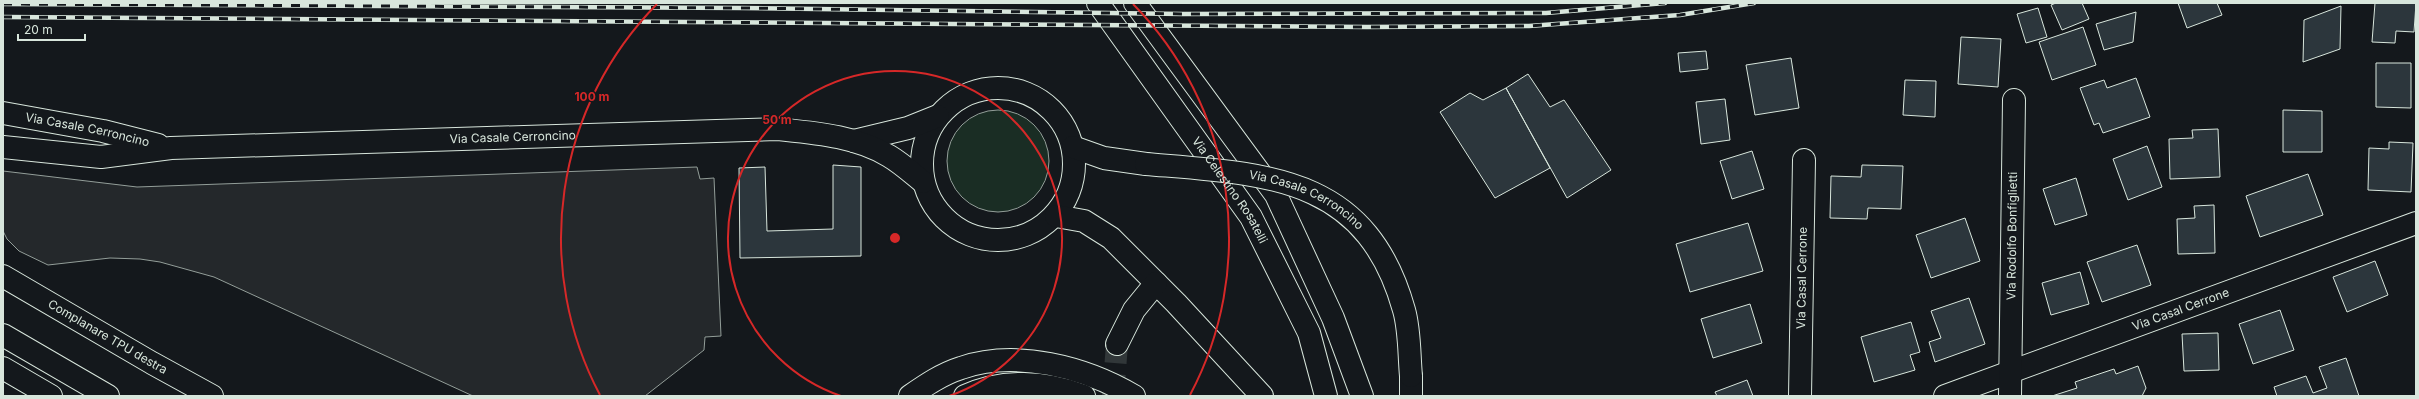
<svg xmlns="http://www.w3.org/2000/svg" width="2419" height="399" font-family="Inter,sans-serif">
  <rect width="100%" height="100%" fill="#14181c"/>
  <path fill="#1a2d24" stroke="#939e99" d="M947 161a51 51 0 1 1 102 0a51 51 0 1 1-102 0Z"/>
  <path fill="#24282b" stroke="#939e99" d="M 697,167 L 700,179 L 714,178 L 721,336 L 705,337 L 704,350 L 645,396 L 473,396 L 214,277 L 160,262 L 140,259 L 110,258 L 48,265 L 19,251 L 7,239 L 3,231 L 3,171 L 137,187 Z"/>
  <path fill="#2c363c" stroke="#d8e6dc" d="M 2056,3 L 2082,3 L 2089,19 L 2062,30 L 2051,5 Z
    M 2178,3 L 2217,3 L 2222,15 L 2187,28 Z
    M 2375,3 L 2416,3 L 2414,32 L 2396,31 L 2395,43 L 2372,42 Z
    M 2341,6 L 2340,49 L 2303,62 L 2304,20 Z
    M 2038,8 L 2047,37 L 2026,43 L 2017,14 Z
    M 2136,12 L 2133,42 L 2104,50 L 2096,24 Z
    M 2083,27 L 2096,65 L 2052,80 L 2039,42 Z
    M 1961,37 L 2001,39 L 1998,87 L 1958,84 Z
    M 1706,51 L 1708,69 L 1680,72 L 1678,53 Z
    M 1791,58 L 1799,108 L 1755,115 L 1746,65 Z
    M 2376,63 L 2411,63 L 2411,108 L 2376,107 Z
    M 1528,74 L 1550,107 L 1564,100 L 1611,170 L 1567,198 L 1506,88 Z
    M 2136,78 L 2150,117 L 2103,133 L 2099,123 L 2094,125 L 2080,88 L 2104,80 L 2107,88 Z
    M 1905,80 L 1936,81 L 1935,117 L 1903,115 Z
    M 1506,88 L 1550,168 L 1495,198 L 1440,112 L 1470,93 L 1483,100 Z
    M 1725,99 L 1730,140 L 1701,144 L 1696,102 Z
    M 2283,110 L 2322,111 L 2322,152 L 2283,152 Z
    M 2218,129 L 2220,177 L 2170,179 L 2169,139 L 2193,138 L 2192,130 Z
    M 2389,142 L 2413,143 L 2411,192 L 2368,190 L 2369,148 L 2389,149 Z
    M 2147,146 L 2162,187 L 2128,200 L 2113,159 Z
    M 1752,151 L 1764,189 L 1732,199 L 1720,161 Z
    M 833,165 L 861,167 L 861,256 L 740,258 L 739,168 L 765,167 L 767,231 L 833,229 Z
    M 1862,165 L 1903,166 L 1901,209 L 1868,208 L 1867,219 L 1830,218 L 1831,176 L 1861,177 Z
    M 2308,174 L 2323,215 L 2260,237 L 2246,196 Z
    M 2076,178 L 2087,215 L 2055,225 L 2043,189 Z
    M 2214,205 L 2215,253 L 2178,254 L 2177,219 L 2195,218 L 2194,206 Z
    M 1965,218 L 1980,261 L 1931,278 L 1916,235 Z
    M 1748,223 L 1763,271 L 1690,292 L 1676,244 Z
    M 2137,245 L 2151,285 L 2102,302 L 2087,262 Z
    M 2375,261 L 2388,295 L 2347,312 L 2333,277 Z
    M 2080,272 L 2089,304 L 2051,315 L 2042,283 Z
    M 1969,298 L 1985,344 L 1935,362 L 1929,342 L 1941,338 L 1931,311 Z
    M 1750,304 L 1762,343 L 1713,358 L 1701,319 Z
    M 2280,310 L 2294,350 L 2253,364 L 2239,324 Z
    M 1911,322 L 1920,352 L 1910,355 L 1915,370 L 1874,382 L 1861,337 Z
    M 2218,333 L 2219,370 L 2184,371 L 2182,334 Z
    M 2346,358 L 2359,396 L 2277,396 L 2274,387 L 2306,376 L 2313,393 L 2327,388 L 2319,367 Z
    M 2138,366 L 2146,388 L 2142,396 L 2052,396 L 2077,388 L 2075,382 L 2114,369 L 2116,374 Z
    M 1747,380 L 1753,396 L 1717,396 L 1715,392 Z"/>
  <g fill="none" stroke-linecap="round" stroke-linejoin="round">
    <path stroke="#313739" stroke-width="22" stroke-dasharray="22 11" stroke-linecap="butt" d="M 1113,396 L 1117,344"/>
    <g stroke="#d8e6dc" stroke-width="24">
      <g id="minor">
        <path id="s1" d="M 1098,3 L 1251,217 L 1309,333 L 1326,396"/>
        <path d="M 1135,3 L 1276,195 L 1333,318 L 1362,396"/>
        <circle cx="998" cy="164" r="76"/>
        <path id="s2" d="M 3,113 L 103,131 L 158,145"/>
        <path d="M 854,141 L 908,128 L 938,116"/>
        <path id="s3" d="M 3,147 L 101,157 L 171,148 L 777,129 C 815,133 856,136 889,156 C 901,163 912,173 923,182"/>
        <path d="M 1073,147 L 1104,158 L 1146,164"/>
        <path d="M 1056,216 L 1084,221 L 1111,238 L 1176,303 L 1262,396"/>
        <path d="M 1117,344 L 1134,310 L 1156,283"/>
        <path d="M 1411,396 L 1411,376"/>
        <path id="s4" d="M 1800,396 L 1804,160"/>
        <path id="s5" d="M 1945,396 L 2416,223"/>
        <path id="s6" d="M 2010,396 L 2014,100"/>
      </g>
    </g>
    <g stroke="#d8e6dc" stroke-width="24">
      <g id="highway">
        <path id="s7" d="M 3,276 L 152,363 L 212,396"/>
        <path d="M 3,335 L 108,396"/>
        <path d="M 3,368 L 51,396"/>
        <path d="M 910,396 C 926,385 942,374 961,368 C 1016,349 1085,367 1134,396"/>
        <path d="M 965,396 C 1003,379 1045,381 1084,396"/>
      </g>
    </g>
    <use href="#minor" stroke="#14181c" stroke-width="22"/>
    <use href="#highway" stroke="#14181c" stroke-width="22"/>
    <g stroke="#d8e6dc" stroke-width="4.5">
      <path id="rail" d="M 3,4 L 742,8 L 1183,14 L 1546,13 L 1665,3
        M 3,17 L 1367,27 L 1529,26 L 1680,15 L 1754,3"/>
    </g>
    <use href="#rail" stroke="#14181c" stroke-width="3" stroke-dasharray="9" stroke-linecap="butt"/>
    <g stroke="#d8e6dc" stroke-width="24" stroke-linecap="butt">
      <g id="minor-bridge">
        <path id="s8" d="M 1146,164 C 1265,174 1366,174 1404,310 C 1410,331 1409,355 1411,376"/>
      </g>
    </g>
    <use href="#minor-bridge" stroke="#14181c" stroke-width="22"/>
  </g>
  <g fill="none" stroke="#d62828" stroke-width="2">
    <path d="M841 396A167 167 0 1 1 949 396"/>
    <path d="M600 395A334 334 0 0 1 657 4M1133 4A334 334 0 0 1 1190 395"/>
  </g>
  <g text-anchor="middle" stroke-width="3" stroke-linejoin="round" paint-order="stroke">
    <g font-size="12" fill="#d8e6dc" stroke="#14181c">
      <text dy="4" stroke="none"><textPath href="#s2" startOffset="86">Via Casale Cerroncino</textPath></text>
      <text dy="4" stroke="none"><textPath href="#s3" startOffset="511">Via Casale Cerroncino</textPath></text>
      <text dy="4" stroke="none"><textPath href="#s1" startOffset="229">Via Celestino Rosatelli</textPath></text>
      <text dy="4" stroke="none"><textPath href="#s8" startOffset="167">Via Casale Cerroncino</textPath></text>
      <text dy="4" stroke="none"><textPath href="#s6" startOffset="160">Via Rodolfo Bonfiglietti</textPath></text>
      <text dy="4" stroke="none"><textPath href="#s4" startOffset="118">Via Casal Cerrone</textPath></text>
      <text dy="4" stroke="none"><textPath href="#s5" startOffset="251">Via Casal Cerrone</textPath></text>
      <text dy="4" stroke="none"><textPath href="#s7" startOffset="121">Complanare TPU destra</textPath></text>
    </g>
  </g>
  <circle cx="895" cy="238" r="6" fill="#d62828" stroke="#14181c" stroke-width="2"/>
  <g font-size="12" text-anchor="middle" font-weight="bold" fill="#d62828" stroke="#14181c" stroke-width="3" stroke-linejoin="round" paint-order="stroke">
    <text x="592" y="101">100 m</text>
    <text x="777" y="124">50 m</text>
  </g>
  <rect width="2419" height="399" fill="none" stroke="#d8e6dc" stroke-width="8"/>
  <path d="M18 34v6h67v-6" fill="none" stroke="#d8e6dc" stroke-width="2"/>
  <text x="24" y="34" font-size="12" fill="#d8e6dc" stroke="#14181c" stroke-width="3" paint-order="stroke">20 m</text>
</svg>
